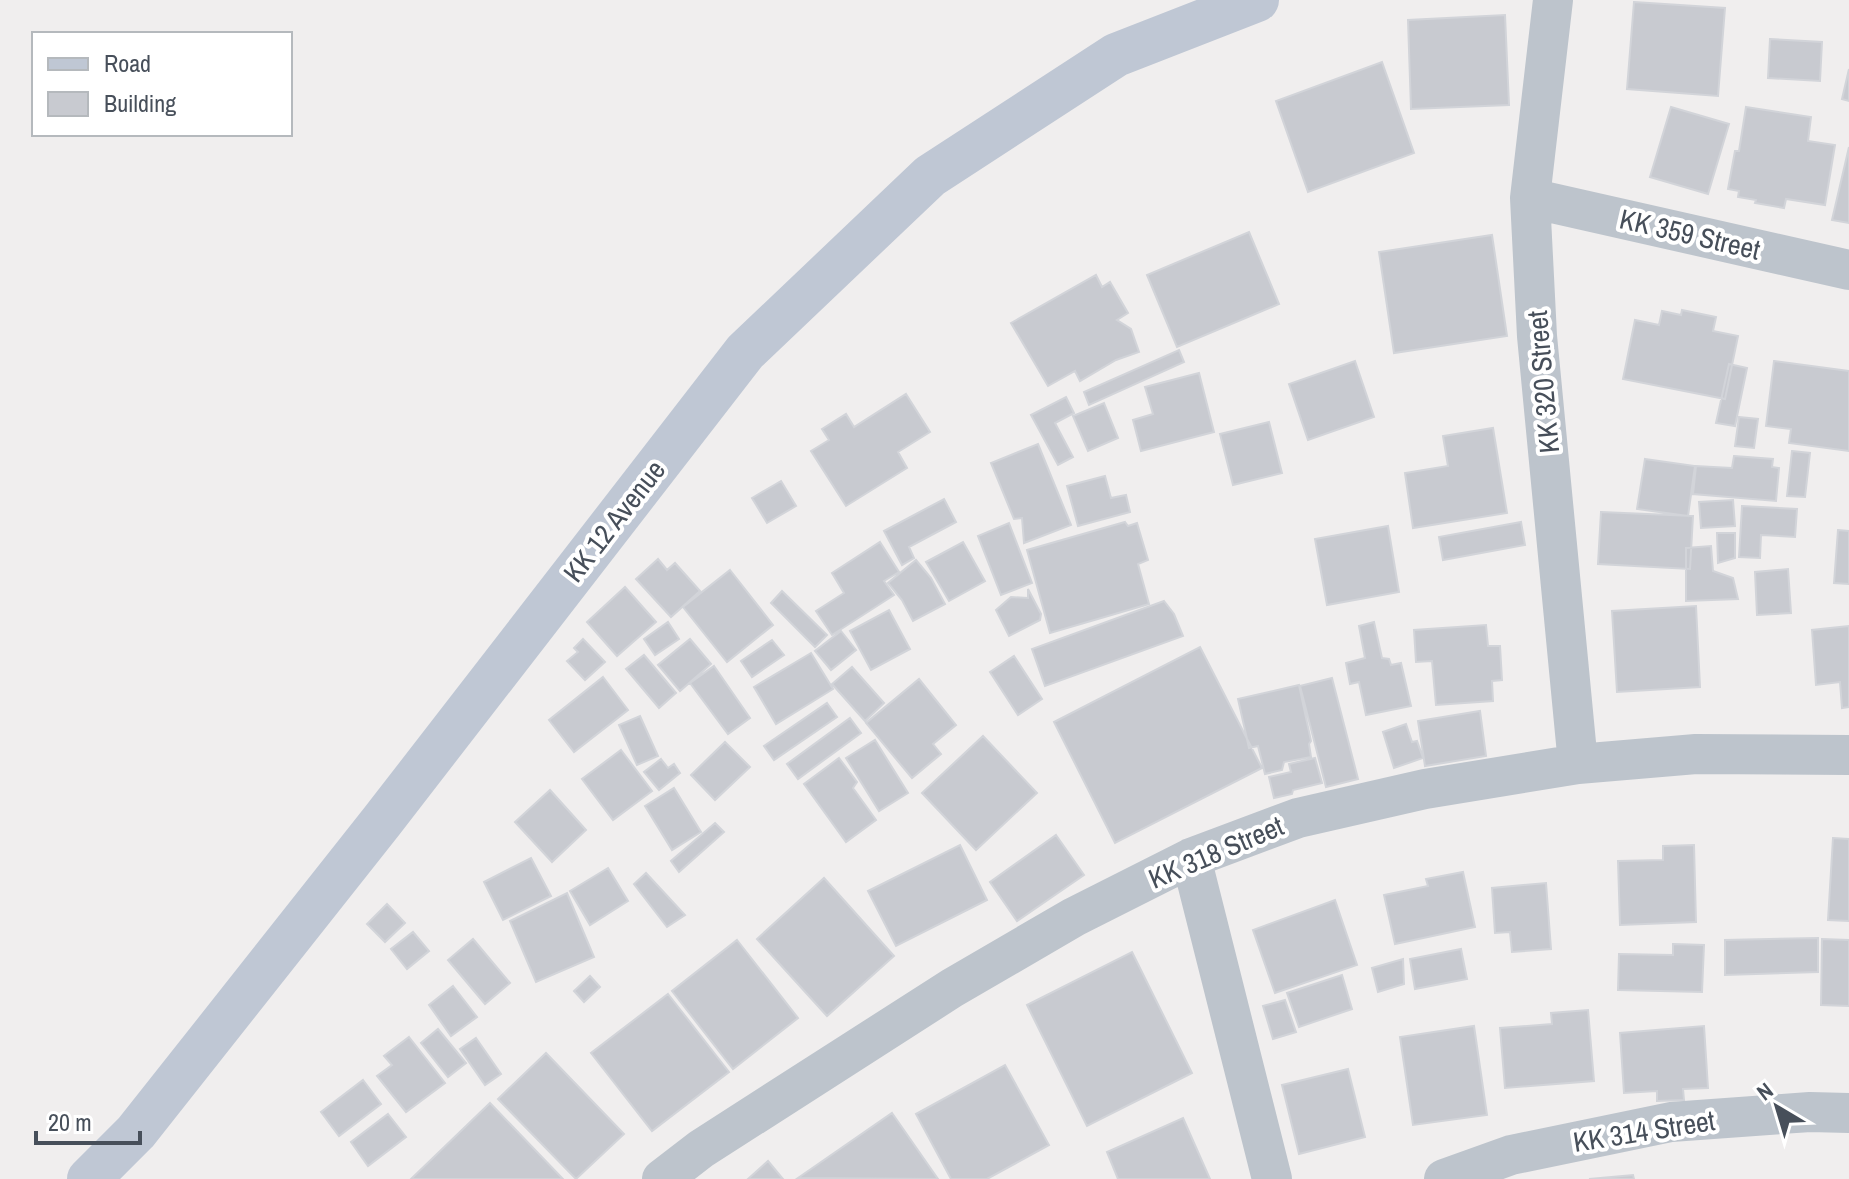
<svg xmlns="http://www.w3.org/2000/svg" width="1849" height="1179" font-family="'Archivo Narrow',sans-serif">
  <rect width="100%" height="100%" fill="#f0eeee"/>
  <path fill="#c8cad0" stroke="#d2d4d9" stroke-width="2" d="M 1634,2 L 1725,8 L 1718,96 L 1627,89 Z
    M 1505,15 L 1509,105 L 1411,109 L 1408,20 Z
    M 1770,39 L 1822,42 L 1820,81 L 1768,78 Z
    M 1382,62 L 1414,153 L 1308,192 L 1276,101 Z
    M 1849,69 L 1849,101 L 1842,99 Z
    M 1671,107 L 1729,124 L 1708,194 L 1650,177 Z
    M 1746,107 L 1811,117 L 1808,141 L 1835,145 L 1825,205 L 1786,199 L 1784,208 L 1755,203 L 1756,200 L 1738,197 L 1739,191 L 1728,189 L 1735,151 L 1739,151 Z
    M 1849,147 L 1849,223 L 1832,220 Z
    M 1249,232 L 1279,304 L 1177,347 L 1147,275 Z
    M 1492,235 L 1507,336 L 1394,353 L 1379,252 Z
    M 1096,275 L 1102,287 L 1110,282 L 1128,313 L 1117,320 L 1131,329 L 1139,352 L 1116,360 L 1080,381 L 1075,371 L 1048,386 L 1011,323 Z
    M 1682,310 L 1716,317 L 1713,331 L 1738,336 L 1725,399 L 1623,379 L 1635,320 L 1659,325 L 1662,311 L 1681,315 Z
    M 1179,350 L 1184,362 L 1089,405 L 1084,392 Z
    M 1355,361 L 1374,417 L 1308,440 L 1289,384 Z
    M 1774,361 L 1849,371 L 1849,451 L 1789,443 L 1791,429 L 1766,426 Z
    M 1729,364 L 1747,368 L 1735,426 L 1716,423 Z
    M 1199,373 L 1214,432 L 1141,451 L 1133,420 L 1153,414 L 1145,387 Z
    M 906,394 L 930,432 L 898,452 L 907,468 L 846,506 L 811,451 L 829,440 L 822,429 L 846,414 L 854,427 Z
    M 1066,397 L 1074,413 L 1055,423 L 1073,457 L 1058,465 L 1031,415 Z
    M 1104,403 L 1118,438 L 1088,451 L 1073,416 Z
    M 1739,417 L 1758,419 L 1754,448 L 1735,446 Z
    M 1269,422 L 1282,473 L 1233,485 L 1220,434 Z
    M 1493,428 L 1507,513 L 1413,528 L 1405,473 L 1448,466 L 1443,436 Z
    M 1038,444 L 1071,525 L 1024,543 L 1022,518 L 1014,519 L 991,463 Z
    M 1792,451 L 1810,453 L 1805,497 L 1787,496 Z
    M 1734,456 L 1773,459 L 1772,467 L 1779,468 L 1776,501 L 1693,494 L 1696,466 L 1732,468 Z
    M 1645,459 L 1695,466 L 1688,516 L 1637,509 Z
    M 1105,476 L 1111,498 L 1126,495 L 1130,512 L 1078,526 L 1067,486 Z
    M 781,481 L 796,506 L 767,523 L 752,498 Z
    M 944,499 L 956,522 L 909,547 L 914,558 L 902,565 L 884,531 Z
    M 1733,500 L 1735,526 L 1701,528 L 1699,502 Z
    M 1742,506 L 1797,509 L 1795,537 L 1761,535 L 1760,558 L 1739,557 Z
    M 1601,512 L 1693,516 L 1690,569 L 1598,564 Z
    M 1125,522 L 1128,526 L 1137,523 L 1148,560 L 1138,564 L 1149,604 L 1050,633 L 1027,550 Z
    M 1521,522 L 1525,545 L 1443,560 L 1439,537 Z
    M 1009,523 L 1032,583 L 1001,595 L 978,536 Z
    M 1388,526 L 1399,592 L 1327,605 L 1315,539 Z
    M 1838,530 L 1849,531 L 1849,584 L 1834,583 Z
    M 1717,533 L 1735,533 L 1735,558 L 1718,563 Z
    M 880,542 L 899,572 L 884,581 L 894,595 L 832,635 L 816,611 L 844,593 L 832,573 Z
    M 963,542 L 985,581 L 949,601 L 926,562 Z
    M 1711,546 L 1713,571 L 1733,578 L 1738,599 L 1686,601 L 1686,548 Z
    M 658,559 L 667,570 L 675,563 L 700,591 L 671,617 L 636,579 Z
    M 916,560 L 931,578 L 945,604 L 913,621 L 902,600 L 888,583 Z
    M 1788,569 L 1791,613 L 1757,615 L 1755,572 Z
    M 730,570 L 773,625 L 727,662 L 683,607 Z
    M 625,587 L 656,622 L 617,656 L 587,622 Z
    M 1028,589 L 1041,614 L 1040,620 L 1009,636 L 996,610 L 1011,597 L 1028,598 Z
    M 782,591 L 827,635 L 815,647 L 771,603 Z
    M 1164,601 L 1174,614 L 1183,636 L 1045,686 L 1032,649 Z
    M 1696,606 L 1700,687 L 1617,692 L 1612,611 Z
    M 889,610 L 910,649 L 871,670 L 850,631 Z
    M 668,622 L 679,639 L 655,655 L 644,639 Z
    M 1374,622 L 1382,658 L 1389,659 L 1391,665 L 1401,663 L 1411,706 L 1366,715 L 1359,682 L 1350,684 L 1346,663 L 1365,658 L 1359,626 Z
    M 1486,625 L 1488,646 L 1500,646 L 1502,680 L 1492,681 L 1493,701 L 1436,705 L 1432,661 L 1416,662 L 1414,630 Z
    M 1849,626 L 1849,707 L 1842,708 L 1840,682 L 1816,685 L 1812,630 Z
    M 841,631 L 856,650 L 831,670 L 815,651 Z
    M 583,639 L 605,662 L 585,680 L 567,661 L 578,652 L 574,648 Z
    M 690,639 L 711,664 L 680,691 L 658,665 Z
    M 772,640 L 784,655 L 752,677 L 741,661 Z
    M 1200,647 L 1262,768 L 1115,843 L 1054,722 Z
    M 811,653 L 833,689 L 776,724 L 754,687 Z
    M 644,655 L 676,693 L 659,708 L 626,669 Z
    M 1014,656 L 1042,699 L 1018,715 L 990,672 Z
    M 714,666 L 750,718 L 728,734 L 690,683 Z
    M 852,667 L 884,703 L 865,721 L 832,684 Z
    M 603,677 L 628,710 L 574,752 L 549,720 Z
    M 1332,678 L 1358,779 L 1326,787 L 1300,686 Z
    M 919,679 L 956,725 L 933,744 L 941,754 L 912,778 L 866,723 Z
    M 1299,685 L 1311,741 L 1309,744 L 1311,757 L 1284,762 L 1282,770 L 1265,774 L 1258,746 L 1249,748 L 1238,699 Z
    M 827,703 L 837,717 L 774,760 L 764,746 Z
    M 1480,711 L 1486,756 L 1425,766 L 1418,721 Z
    M 640,716 L 658,756 L 637,765 L 619,725 Z
    M 850,718 L 861,733 L 798,779 L 787,764 Z
    M 1406,724 L 1412,742 L 1417,741 L 1423,758 L 1394,768 L 1383,732 Z
    M 983,736 L 1037,793 L 976,850 L 922,793 Z
    M 875,740 L 908,793 L 879,811 L 846,758 Z
    M 725,742 L 750,767 L 715,800 L 691,775 Z
    M 621,750 L 652,791 L 613,820 L 582,779 Z
    M 839,758 L 857,782 L 853,788 L 876,820 L 846,842 L 804,784 Z
    M 1315,758 L 1322,783 L 1293,790 L 1292,794 L 1274,798 L 1269,777 L 1291,772 L 1289,764 Z
    M 661,759 L 668,768 L 674,764 L 680,773 L 659,790 L 644,772 Z
    M 674,788 L 701,832 L 672,850 L 645,806 Z
    M 550,790 L 586,830 L 552,862 L 515,822 Z
    M 715,823 L 724,832 L 679,872 L 671,861 Z
    M 1056,835 L 1084,875 L 1017,921 L 990,882 Z
    M 1833,838 L 1849,839 L 1849,921 L 1828,920 Z
    M 960,845 L 987,900 L 896,946 L 868,891 Z
    M 1694,845 L 1696,922 L 1620,925 L 1618,861 L 1663,860 L 1663,846 Z
    M 531,858 L 551,896 L 503,920 L 484,882 Z
    M 608,868 L 628,901 L 590,925 L 570,891 Z
    M 1463,872 L 1475,927 L 1395,944 L 1384,895 L 1428,886 L 1426,879 Z
    M 646,873 L 685,915 L 667,927 L 634,884 Z
    M 824,878 L 894,956 L 827,1016 L 757,939 Z
    M 1546,883 L 1551,949 L 1512,952 L 1510,932 L 1495,933 L 1492,888 Z
    M 567,893 L 594,957 L 536,982 L 510,921 Z
    M 1335,900 L 1357,965 L 1275,993 L 1253,930 Z
    M 387,904 L 405,923 L 385,942 L 367,924 Z
    M 413,932 L 429,951 L 407,969 L 391,949 Z
    M 1818,938 L 1818,972 L 1725,975 L 1725,940 Z
    M 473,939 L 510,983 L 485,1004 L 448,960 Z
    M 1822,939 L 1849,940 L 1849,1006 L 1821,1005 Z
    M 737,940 L 798,1018 L 733,1069 L 672,991 Z
    M 1673,944 L 1704,945 L 1702,992 L 1618,990 L 1619,954 L 1673,955 Z
    M 1461,949 L 1467,979 L 1415,989 L 1410,959 Z
    M 1132,952 L 1192,1073 L 1087,1126 L 1027,1005 Z
    M 1403,959 L 1404,984 L 1378,992 L 1372,968 Z
    M 1342,975 L 1352,1009 L 1299,1027 L 1287,993 Z
    M 590,976 L 600,987 L 584,1002 L 574,991 Z
    M 453,986 L 477,1017 L 451,1036 L 429,1005 Z
    M 668,994 L 729,1072 L 652,1131 L 591,1053 Z
    M 1285,1000 L 1296,1032 L 1273,1039 L 1263,1006 Z
    M 1588,1010 L 1594,1081 L 1505,1088 L 1500,1028 L 1552,1024 L 1551,1013 Z
    M 1474,1026 L 1487,1115 L 1413,1125 L 1400,1037 Z
    M 1704,1026 L 1708,1088 L 1683,1089 L 1684,1100 L 1657,1101 L 1657,1091 L 1624,1093 L 1620,1033 Z
    M 438,1029 L 466,1063 L 448,1077 L 421,1043 Z
    M 409,1037 L 445,1083 L 406,1112 L 377,1076 L 392,1065 L 384,1056 Z
    M 476,1038 L 501,1074 L 485,1085 L 460,1049 Z
    M 546,1053 L 624,1134 L 576,1179 L 498,1099 Z
    M 1005,1065 L 1049,1145 L 987,1179 L 951,1179 L 916,1114 Z
    M 1348,1069 L 1365,1137 L 1299,1154 L 1282,1085 Z
    M 363,1080 L 381,1104 L 339,1136 L 321,1112 Z
    M 490,1103 L 563,1179 L 411,1179 Z
    M 892,1113 L 938,1179 L 798,1178 Z
    M 388,1114 L 406,1137 L 368,1166 L 351,1142 Z
    M 1183,1118 L 1210,1179 L 1118,1179 L 1107,1152 Z
    M 768,1161 L 783,1179 L 748,1179 Z
    M 1633,1175 L 1634,1179 L 1589,1179 Z"/>
  <g fill="none" stroke-linecap="round" stroke-linejoin="round">
    <path stroke="#bdc4cc" stroke-width="40" d="M 1553,0 L 1530,198 L 1537,336 L 1578,764
      M 1530,198 L 1849,270
      M 1191,858 L 1272,1179
      M 662,1179 L 701,1149 L 952,988 L 1074,917 L 1191,858 L 1298,818 L 1425,789 L 1578,764 L 1696,754 L 1849,755
      M 1444,1179 L 1511,1155 L 1671,1122 L 1810,1112 L 1849,1113"/>
    <path stroke="#bfc7d4" stroke-width="44" d="M 89,1179 L 136,1132 L 382,821 L 745,352 L 930,176 L 1116,55 L 1257,0"/>
  </g>
  <g text-anchor="middle" stroke-width="8" stroke-linejoin="round" paint-order="stroke">
    <g font-size="28" fill="#474f5a" stroke="#fff">
      <text transform="translate(1690 234) rotate(13)" y="10">KK 359 Street</text>
      <text transform="translate(1543 382) rotate(-95)" y="10">KK 320 Street</text>
      <text transform="translate(614 521) rotate(-52)" y="10">KK 12 Avenue</text>
      <text transform="translate(1216 852) rotate(-23)" y="10">KK 318 Street</text>
      <text transform="translate(1644 1131) rotate(-9)" y="10">KK 314 Street</text>
    </g>
  </g>
  <rect x="32" y="32" width="260" height="104" fill="#ffffff" stroke="#b5b9bd" stroke-width="2"/>
  <rect x="48" y="58" width="40" height="12" fill="#bfc7d4" stroke="#b5b9bd" stroke-width="2"/>
  <text x="104" y="72" font-size="24" fill="#474f5a">Road</text>
  <rect x="48" y="92" width="40" height="24" fill="#c8cad0" stroke="#b5b9bd" stroke-width="2"/>
  <text x="104" y="112" font-size="24" fill="#474f5a">Building</text>
  <g transform="translate(1777 1107) rotate(322)" stroke="#ffffff" stroke-width="6" paint-order="stroke">
  <path d="M0-6L14 30L0 20L-14 30Z" fill="#474f5a"/>
  <text y="-12" font-size="22" font-weight="bold" text-anchor="middle" fill="#474f5a">N</text>
  </g>
  <path d="M36 1131v12h104v-12" fill="none" stroke="#474f5a" stroke-width="4"/>
  <text x="48" y="1131" font-size="24" fill="#474f5a" stroke="#ffffff" stroke-width="6" paint-order="stroke">20 m</text>
</svg>
